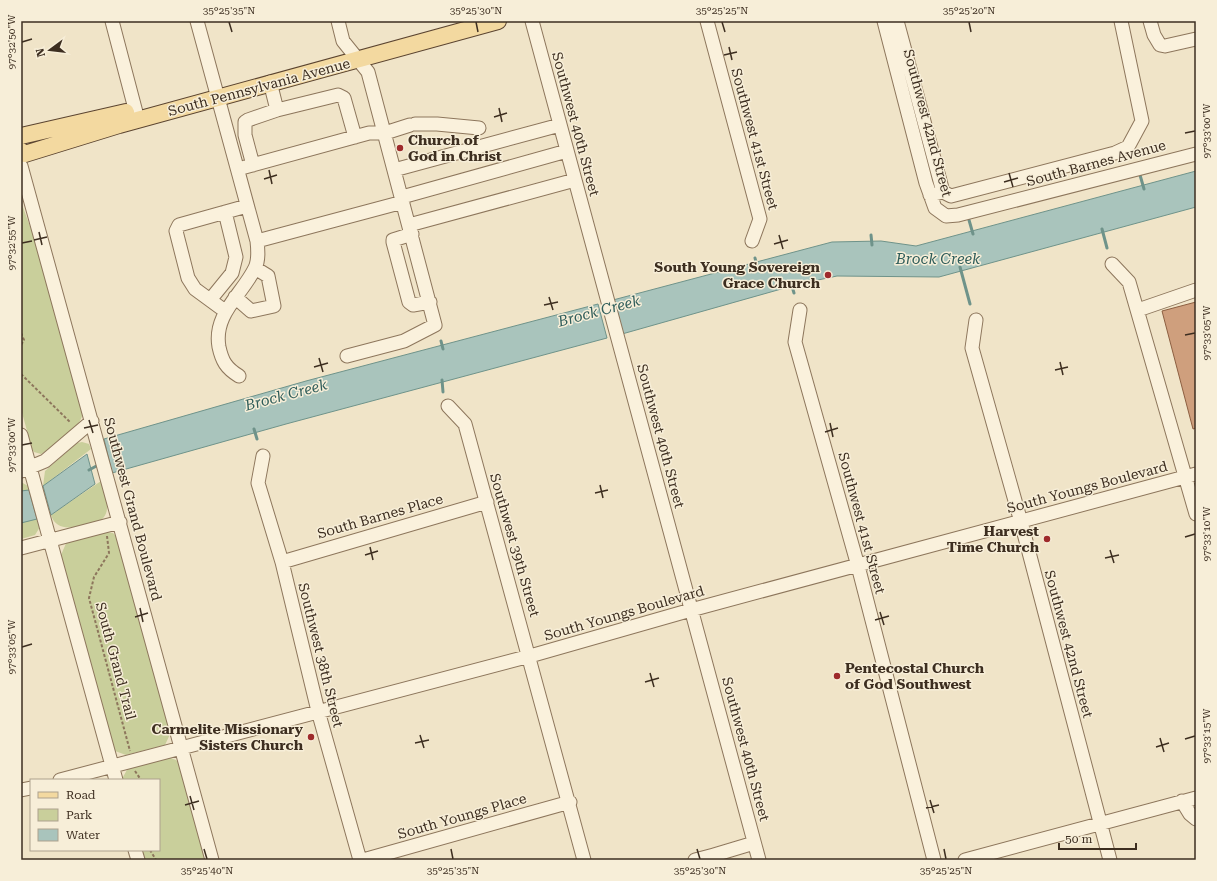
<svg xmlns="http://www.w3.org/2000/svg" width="1217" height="881" font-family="'Roboto Serif',serif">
  <rect width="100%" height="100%" fill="#f0e4c8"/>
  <path fill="#c9cf9b" d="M 21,202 L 45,267 L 83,411 C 82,428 59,441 46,451 L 41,454 L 34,452 L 32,449 L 21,409 Z
    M 82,442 L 89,444 L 91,449 L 43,486 L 45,471 L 77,443 Z
    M 101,481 C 104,493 113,511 101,520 C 85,524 58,537 51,515 Z
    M 21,482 L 28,486 L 40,527 L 35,535 L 21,539 Z
    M 106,532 L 113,533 L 116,536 L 171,732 L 165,745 L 126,755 L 115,751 L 113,745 L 61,555 L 67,541 Z
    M 168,757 L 176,760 L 181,765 L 207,860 L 144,860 L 142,850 L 159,850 L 159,780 L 123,780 L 123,777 L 128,768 Z"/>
  <path fill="#a9c4bc" stroke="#6f938a" d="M 1196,171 L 1196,207 L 939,277 L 837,276 L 799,284 L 622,334 L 613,300 L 832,242 L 881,241 L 916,246 Z
    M 598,304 L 607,338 L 286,424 L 112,473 L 104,439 L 306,381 Z
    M 87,454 L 95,484 L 51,515 L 43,486 Z
    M 29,490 L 37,519 L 21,523 L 21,491 Z"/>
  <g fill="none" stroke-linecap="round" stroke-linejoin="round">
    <path stroke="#6f938a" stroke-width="3" d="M 1140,175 L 1144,189
      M 969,220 L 973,234
      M 1102,229 L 1107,248
      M 871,235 L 872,245
      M 755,258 L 757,266
      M 960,267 L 970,304
      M 791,283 L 794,293
      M 441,341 L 443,349
      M 442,380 L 443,392
      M 254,429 L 257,439
      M 89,470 L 100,464"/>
  </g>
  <path fill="#cf9f7d" stroke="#8d5f41" d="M 1196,302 L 1196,428 L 1193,429 L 1162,311 Z"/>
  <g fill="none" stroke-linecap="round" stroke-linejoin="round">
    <g stroke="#8d765c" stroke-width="15">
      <path id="minor" d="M 112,21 L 138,120
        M 197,21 L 257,241 C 258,250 259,260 255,268 C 242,295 213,314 219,347 C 222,361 226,368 239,376
        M 338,21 L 343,41 L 368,72 L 435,325 L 404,341 L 347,356
        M 532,21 L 759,860
        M 707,21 L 760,219 L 752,241
        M 884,21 L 926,183 L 935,208 L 946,216 L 958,215 L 1196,154
        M 897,21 L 943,192
        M 1150,21 L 1154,35 L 1160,45 L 1165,46 L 1196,39
        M 270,82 L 277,110
        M 415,124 L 437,124 L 479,128
        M 253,165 L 245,135 L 245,122 L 248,120 L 277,110 L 338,95 L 344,98 L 355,137
        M 21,166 L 212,860
        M 245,167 L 369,133 L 385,133 L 410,125
        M 394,170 L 560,125
        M 930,195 L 943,192 L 951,196 L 1115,153 L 1128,147 L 1142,121 L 1121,21
        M 402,197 L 567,151
        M 409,225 L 575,180
        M 412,234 L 393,240 L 393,242 L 409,302 L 413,305 L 430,302
        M 257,241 L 403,202
        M 1112,264 L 1129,282 L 1196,514
        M 235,297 L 251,311 L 274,306 L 268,276 L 255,268
        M 210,300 L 232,273 L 236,257 L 225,212
        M 800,310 L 795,342 L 858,566 L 934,860
        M 1138,310 L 1196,290
        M 225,311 L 195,289 L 188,278 L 176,231 L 179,225 L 247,206
        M 976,320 L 972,348 L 1021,522 L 1110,860
        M 448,406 L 465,424 L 584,860
        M 21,435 L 116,780
        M 263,456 L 258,483 L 282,562 L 318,711 L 360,860
        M 21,471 L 45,461 L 92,421
        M 21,548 L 120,522
        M 282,562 L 487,502
        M 60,780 L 530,656 L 691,610 L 1196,474
        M 21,790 L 31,788
        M 1182,801 L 1190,814 L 1196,819
        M 135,850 L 138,860
        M 363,860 L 570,802
        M 695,860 L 714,855
        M 716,860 L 714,855 L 754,843
        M 965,860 L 1196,798"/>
    </g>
    <g stroke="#5b4430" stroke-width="18">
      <path id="major" d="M 21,136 L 126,112
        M 21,151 L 25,154 L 119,125 L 498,21"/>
    </g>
    <path stroke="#8d765c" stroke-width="2" stroke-dasharray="3 2" stroke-linecap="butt" d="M 21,333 L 24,340 L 21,345
      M 21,374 L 71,423
      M 107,536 L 109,553 L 94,577 L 89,598 L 130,751
      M 135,771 L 141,780
      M 150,850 L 156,860"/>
    <use href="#minor" stroke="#faf1dc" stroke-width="13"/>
    <use href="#major" stroke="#f3d9a0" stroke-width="16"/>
  </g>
  <path fill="none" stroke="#3d2e20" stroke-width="1.5" d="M 229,22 L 232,32M 476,22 L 478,32M 722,22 L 725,32M 969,22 L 971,32M 22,42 L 32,39M 729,47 L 732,60M 724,55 L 737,52M 499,108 L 502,122M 494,117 L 507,113M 1185,133 L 1195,131M 269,170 L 272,184M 1009,173 L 1013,187M 264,179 L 277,175M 1004,182 L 1018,178M 39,232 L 42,245M 779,235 L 783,249M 34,240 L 47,237M 22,243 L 32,241M 774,244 L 788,240M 549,297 L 553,310M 544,305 L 558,302M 1185,335 L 1195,333M 319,358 L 323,372M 1060,362 L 1063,375M 314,367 L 328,363M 1055,370 L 1068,367M 89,420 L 93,433M 830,423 L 833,437M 84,428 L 98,425M 825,432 L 838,428M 22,445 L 32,443M 600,485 L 603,498M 595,493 L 608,490M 1185,537 L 1195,534M 370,547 L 373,560M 1110,550 L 1114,563M 365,555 L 378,551M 1105,558 L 1119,555M 140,608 L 143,622M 880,612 L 884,625M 135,617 L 148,613M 875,620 L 889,616M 22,647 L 32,644M 650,673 L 654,687M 645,682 L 659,678M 420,735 L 424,748M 1160,738 L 1164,752M 1185,739 L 1195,736M 415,743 L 429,740M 1156,747 L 1169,743M 190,796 L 194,810M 930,800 L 934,813M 185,805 L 199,801M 926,808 L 939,805M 204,849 L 207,859M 451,849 L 453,859M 697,849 L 700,859M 944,849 L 946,859"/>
  <g fill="#9e2a2b" stroke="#f7eed8" stroke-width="1.5">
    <circle cx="400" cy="148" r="4"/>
    <circle cx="828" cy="275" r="4"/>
    <circle cx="1047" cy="539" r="4"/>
    <circle cx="837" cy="676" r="4"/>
    <circle cx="311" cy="737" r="4"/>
  </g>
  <g text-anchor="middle" stroke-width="3" stroke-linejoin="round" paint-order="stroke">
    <g font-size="14" fill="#3d2e20" stroke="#f7eed8">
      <text transform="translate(259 87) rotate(-15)" y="5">South Pennsylvania Avenue</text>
      <text transform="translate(928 123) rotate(75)" y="5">Southwest 42nd Street</text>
      <text transform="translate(576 124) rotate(75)" y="5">Southwest 40th Street</text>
      <text transform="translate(755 139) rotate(75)" y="5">Southwest 41st Street</text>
      <text transform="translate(1096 163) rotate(-15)" y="5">South Barnes Avenue</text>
      <text transform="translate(661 436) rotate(75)" y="5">Southwest 40th Street</text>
      <text transform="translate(1087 487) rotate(-15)" y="5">South Youngs Boulevard</text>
      <text transform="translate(133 509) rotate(75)" y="5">Southwest Grand Boulevard</text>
      <text transform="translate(380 516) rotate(-16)" y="5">South Barnes Place</text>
      <text transform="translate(862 523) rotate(75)" y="5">Southwest 41st Street</text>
      <text transform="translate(515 545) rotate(74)" y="5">Southwest 39th Street</text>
      <text transform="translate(624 613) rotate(-16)" y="5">South Youngs Boulevard</text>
      <text transform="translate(1069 644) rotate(75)" y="5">Southwest 42nd Street</text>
      <text transform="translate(321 655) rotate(76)" y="5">Southwest 38th Street</text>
      <text transform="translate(116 661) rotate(75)" y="5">South Grand Trail</text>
      <text transform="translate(746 749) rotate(75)" y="5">Southwest 40th Street</text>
      <text transform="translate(462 816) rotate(-16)" y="5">South Youngs Place</text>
    </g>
    <g font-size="14" font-weight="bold" fill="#3d2e20" stroke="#f7eed8" text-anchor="end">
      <text x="408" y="145" text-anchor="start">Church of<tspan x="408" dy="16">God in Christ</tspan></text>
      <text x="820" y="272">South Young Sovereign<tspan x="820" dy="16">Grace Church</tspan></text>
      <text x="1039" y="536">Harvest<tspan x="1039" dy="16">Time Church</tspan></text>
      <text x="845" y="673" text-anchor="start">Pentecostal Church<tspan x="845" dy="16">of God Southwest</tspan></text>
      <text x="303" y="734">Carmelite Missionary<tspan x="303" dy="16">Sisters Church</tspan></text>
    </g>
    <g font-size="15" font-style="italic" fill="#2f5d5a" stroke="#f7eed8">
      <text x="938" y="264">Brock Creek</text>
      <text transform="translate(599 311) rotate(-15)" y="5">Brock Creek</text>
      <text transform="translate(286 395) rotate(-15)" y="5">Brock Creek</text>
    </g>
  </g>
  <rect width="1217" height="881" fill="none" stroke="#f7eed8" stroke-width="44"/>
  <rect x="30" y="779" width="130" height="72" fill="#f7eed8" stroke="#ada18e"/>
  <rect x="38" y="792" width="20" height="6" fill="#f3d9a0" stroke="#ada18e"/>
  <text x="66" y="799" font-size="12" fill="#3d2e20">Road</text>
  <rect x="38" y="809" width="20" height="12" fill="#c9cf9b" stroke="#ada18e"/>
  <text x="66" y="819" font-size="12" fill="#3d2e20">Park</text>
  <rect x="38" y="829" width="20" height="12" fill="#a9c4bc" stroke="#ada18e"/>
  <text x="66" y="839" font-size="12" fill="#3d2e20">Water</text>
  <g transform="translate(50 50) rotate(255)" stroke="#f7eed8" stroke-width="3" paint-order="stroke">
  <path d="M0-3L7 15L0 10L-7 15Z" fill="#3d2e20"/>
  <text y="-6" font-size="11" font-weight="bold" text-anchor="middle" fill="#3d2e20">N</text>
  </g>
  <path d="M1059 843v6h77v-6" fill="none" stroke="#3d2e20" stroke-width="2"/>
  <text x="1065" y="843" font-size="12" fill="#3d2e20" stroke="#f7eed8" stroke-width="3" paint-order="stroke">50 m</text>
  <rect x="22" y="22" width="1173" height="837" fill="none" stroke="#3d2e20" stroke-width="1.5"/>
  <g font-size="10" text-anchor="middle" fill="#3d2e20">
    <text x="229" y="14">35°25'35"N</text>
    <text x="476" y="14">35°25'30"N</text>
    <text x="722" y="14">35°25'25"N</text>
    <text x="969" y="14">35°25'20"N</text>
    <text transform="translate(11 42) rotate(-90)" y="4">97°32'50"W</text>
    <text transform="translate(1206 131) rotate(-90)" y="4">97°33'00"W</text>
    <text transform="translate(11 243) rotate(-90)" y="4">97°32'55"W</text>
    <text transform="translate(1206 333) rotate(-90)" y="4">97°33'05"W</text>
    <text transform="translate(11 445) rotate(-90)" y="4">97°33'00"W</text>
    <text transform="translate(1206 534) rotate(-90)" y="4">97°33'10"W</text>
    <text transform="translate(11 647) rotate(-90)" y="4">97°33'05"W</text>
    <text transform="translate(1206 736) rotate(-90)" y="4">97°33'15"W</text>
    <text x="207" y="874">35°25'40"N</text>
    <text x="453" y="874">35°25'35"N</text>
    <text x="700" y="874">35°25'30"N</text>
    <text x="946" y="874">35°25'25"N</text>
  </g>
</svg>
